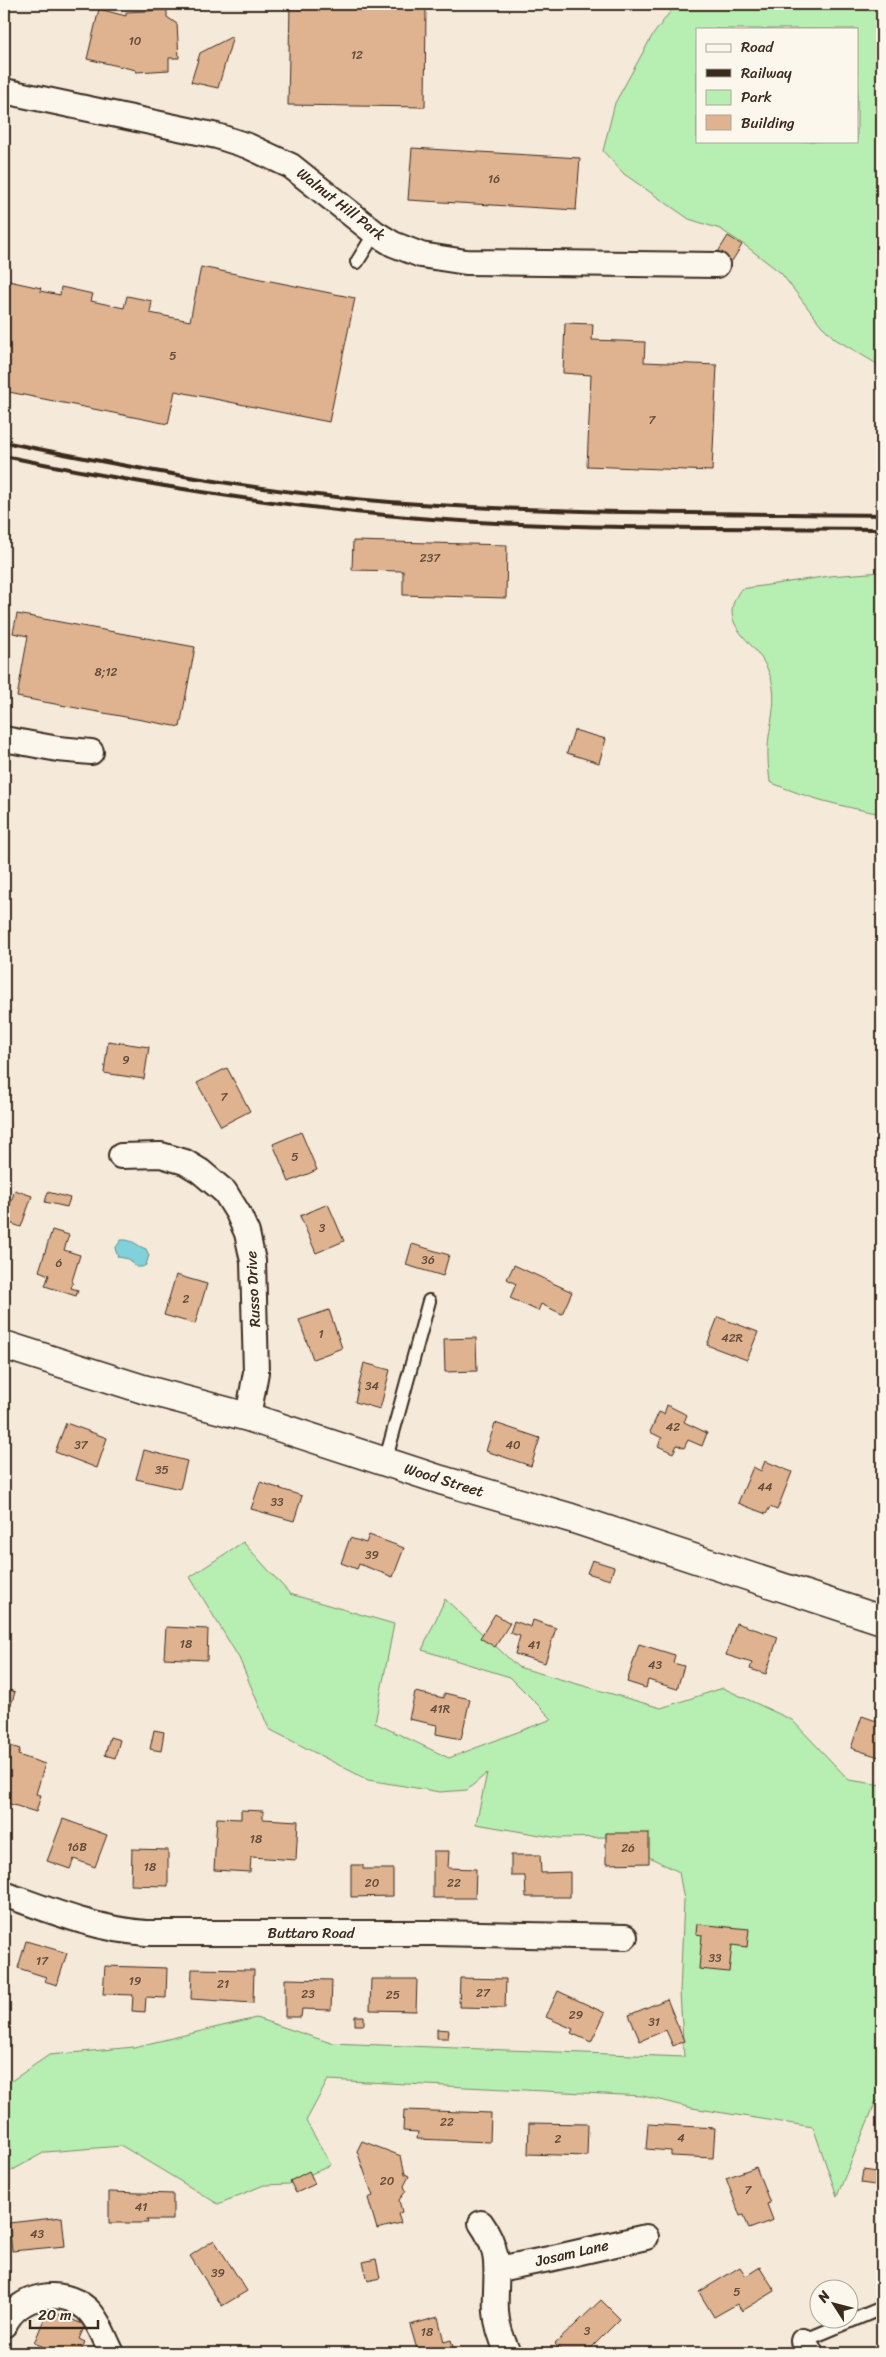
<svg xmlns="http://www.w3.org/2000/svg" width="886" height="2357" font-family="Sriracha,sans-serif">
  <rect width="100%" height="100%" fill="#f5e9da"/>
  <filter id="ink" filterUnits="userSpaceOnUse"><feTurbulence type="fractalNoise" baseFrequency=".02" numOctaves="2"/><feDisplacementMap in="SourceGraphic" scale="10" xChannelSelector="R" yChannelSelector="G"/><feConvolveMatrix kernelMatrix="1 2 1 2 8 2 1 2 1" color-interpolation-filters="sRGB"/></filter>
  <g filter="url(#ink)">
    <path fill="#b7eeb1" stroke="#798c68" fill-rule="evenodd" d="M 676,4 L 882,4 L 882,367 L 835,339 L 821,325 L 781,273 L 746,246 L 720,229 L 689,219 L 624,174 L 603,151 L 615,103 L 652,36 ZM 697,29 L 857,29 L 857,141 L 697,141 Z
      M 882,572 L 882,814 C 844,807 806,798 770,782 C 768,766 767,751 769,736 C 773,711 778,691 767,668 C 753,638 715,625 741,589 L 830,576 Z
      M 243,1542 L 290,1594 L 394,1624 L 375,1723 L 449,1758 L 552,1719 L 510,1677 L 422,1650 L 445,1599 L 518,1667 L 661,1708 L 723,1688 L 792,1720 L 849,1780 L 882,1785 L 882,1998 L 878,2014 L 882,2017 L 882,2103 L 876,2101 L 837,2196 L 813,2127 L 692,2108 L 643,2096 L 328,2080 L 306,2121 L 331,2165 L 289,2184 L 264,2185 L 218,2204 L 122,2146 L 45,2152 L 4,2175 L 4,2086 L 49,2055 L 134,2047 L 256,2018 L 331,2043 L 684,2057 L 680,1992 L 684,1900 L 679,1872 L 609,1837 L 558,1838 L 476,1824 L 487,1773 L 467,1790 L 440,1792 L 368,1780 L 269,1729 L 239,1658 L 190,1577 Z"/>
    <path fill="#80d1da" stroke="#648e8f" d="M 121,1240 C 133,1239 137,1246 146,1249 L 149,1255 L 146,1265 L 142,1267 L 136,1267 L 129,1259 L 118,1257 L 115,1249 Z"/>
    <path fill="#dfb390" stroke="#3b2a1e" d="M 290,4 L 426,4 L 425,107 L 288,105 Z
      M 99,9 L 126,16 L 126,12 L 167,10 L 167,17 L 177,24 L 179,58 L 169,58 L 169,70 L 136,72 L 136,70 L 87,59 Z
      M 233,36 L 218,88 L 191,82 L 200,53 Z
      M 412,148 L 580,158 L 576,210 L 408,200 Z
      M 728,236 L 742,245 L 727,269 L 713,260 Z
      M 201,267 L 355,298 L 329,422 L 175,391 L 168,424 L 4,391 L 4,280 L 41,288 L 40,291 L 60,295 L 61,287 L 93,294 L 91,301 L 124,308 L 127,296 L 152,301 L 150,313 L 190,321 Z
      M 565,323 L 593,324 L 592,340 L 645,342 L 644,362 L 717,365 L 712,471 L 587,466 L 591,375 L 563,373 Z
      M 353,541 L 507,545 L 506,598 L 403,595 L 403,571 L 352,570 Z
      M 17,614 L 195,647 L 180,727 L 17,697 L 28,636 L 13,633 Z
      M 574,730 L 606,739 L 599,763 L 567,753 Z
      M 108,1041 L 149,1047 L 144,1079 L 104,1073 Z
      M 227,1068 L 250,1111 L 221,1126 L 197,1083 Z
      M 301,1132 L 317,1170 L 289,1182 L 273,1144 Z
      M 15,1190 L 32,1196 L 21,1227 L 4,1221 Z
      M 48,1192 L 70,1198 L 67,1207 L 45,1202 Z
      M 328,1204 L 344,1241 L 316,1253 L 300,1216 Z
      M 52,1230 L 69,1235 L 64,1250 L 80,1255 L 72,1281 L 73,1282 L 71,1288 L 78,1290 L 76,1296 L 45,1286 L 49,1275 L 39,1271 Z
      M 412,1244 L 449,1255 L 443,1276 L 406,1265 Z
      M 514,1265 L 572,1292 L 562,1314 L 541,1304 L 538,1311 L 510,1298 L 516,1284 L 507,1279 Z
      M 176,1275 L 207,1284 L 195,1324 L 164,1315 Z
      M 329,1310 L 342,1348 L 313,1359 L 299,1320 Z
      M 718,1317 L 758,1332 L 747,1360 L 707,1345 Z
      M 476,1338 L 477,1371 L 445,1372 L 444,1339 Z
      M 364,1363 L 390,1370 L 380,1409 L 355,1402 Z
      M 667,1405 L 687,1415 L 684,1422 L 707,1433 L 702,1446 L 688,1440 L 684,1448 L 677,1445 L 673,1453 L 658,1446 L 662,1438 L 650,1432 L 659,1412 L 664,1414 Z
      M 66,1423 L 107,1438 L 97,1468 L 55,1452 Z
      M 495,1423 L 540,1438 L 531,1466 L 486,1451 Z
      M 144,1450 L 187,1461 L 180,1489 L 136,1479 Z
      M 765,1461 L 792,1472 L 777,1510 L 770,1507 L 766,1514 L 738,1503 L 753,1467 L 761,1471 Z
      M 260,1482 L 302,1496 L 294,1521 L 251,1509 Z
      M 369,1535 L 404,1548 L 393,1577 L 359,1564 L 357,1569 L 341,1563 L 350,1538 L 366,1543 Z
      M 592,1560 L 614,1567 L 610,1580 L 587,1573 Z
      M 495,1614 L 510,1623 L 495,1647 L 480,1638 Z
      M 533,1620 L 556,1628 L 545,1663 L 515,1654 L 520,1636 L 510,1633 L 514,1621 L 531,1627 Z
      M 736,1623 L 778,1637 L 766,1674 L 750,1669 L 752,1663 L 726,1655 Z
      M 166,1627 L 208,1629 L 207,1660 L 164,1658 Z
      M 639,1644 L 675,1655 L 673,1663 L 684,1666 L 677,1689 L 648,1680 L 646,1688 L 627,1682 Z
      M 4,1688 L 15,1692 L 11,1705 L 4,1703 Z
      M 415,1692 L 444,1698 L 444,1693 L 470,1699 L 461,1739 L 436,1734 L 437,1725 L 409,1719 Z
      M 862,1716 L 882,1723 L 882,1758 L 851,1748 Z
      M 154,1730 L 164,1732 L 161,1751 L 150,1749 Z
      M 110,1737 L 120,1740 L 115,1758 L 105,1755 Z
      M 4,1744 L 20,1749 L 18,1755 L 45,1764 L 36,1794 L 41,1795 L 36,1812 L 4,1802 Z
      M 241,1810 L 263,1811 L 263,1819 L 298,1821 L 296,1860 L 251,1857 L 250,1872 L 214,1870 L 217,1818 L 241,1819 Z
      M 63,1819 L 107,1835 L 95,1867 L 74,1859 L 70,1869 L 47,1861 Z
      M 606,1833 L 649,1833 L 649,1863 L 606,1864 Z
      M 132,1849 L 168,1850 L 168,1886 L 131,1885 Z
      M 433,1851 L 449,1851 L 448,1868 L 476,1869 L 475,1898 L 433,1898 Z
      M 511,1855 L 540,1855 L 541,1873 L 570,1872 L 570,1897 L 526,1897 L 525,1876 L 511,1876 Z
      M 351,1865 L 363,1865 L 363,1869 L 393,1869 L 393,1896 L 351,1897 Z
      M 697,1924 L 749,1929 L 747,1947 L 732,1945 L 729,1972 L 699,1969 L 702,1935 L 696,1934 Z
      M 26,1941 L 67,1953 L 57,1985 L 44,1981 L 46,1977 L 18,1968 Z
      M 105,1966 L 167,1968 L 166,1998 L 146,1997 L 145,2012 L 132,2011 L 133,1995 L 103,1994 Z
      M 192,1969 L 254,1970 L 253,2003 L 191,1999 Z
      M 460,1978 L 506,1979 L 505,2008 L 459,2007 Z
      M 285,1979 L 332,1980 L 331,2010 L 302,2009 L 301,2017 L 285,2017 Z
      M 371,1979 L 417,1979 L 416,2011 L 370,2010 Z
      M 558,1991 L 605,2013 L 591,2042 L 571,2033 L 573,2029 L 546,2017 Z
      M 667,1999 L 684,2041 L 673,2046 L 666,2030 L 640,2041 L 629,2015 Z
      M 355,2016 L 364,2016 L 364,2025 L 355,2025 Z
      M 437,2029 L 449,2030 L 448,2038 L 437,2038 Z
      M 404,2110 L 491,2113 L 490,2142 L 417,2139 L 418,2132 L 403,2131 Z
      M 529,2123 L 588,2124 L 587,2156 L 528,2154 Z
      M 648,2124 L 715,2128 L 713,2158 L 671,2156 L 671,2151 L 646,2149 Z
      M 362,2141 L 401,2156 L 405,2174 L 409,2176 L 404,2186 L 406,2191 L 399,2200 L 402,2212 L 398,2214 L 401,2223 L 377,2229 L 368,2198 L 373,2196 L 357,2151 Z
      M 882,2145 L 882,2186 L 861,2183 L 863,2170 L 877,2172 Z
      M 756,2167 L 770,2203 L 767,2204 L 773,2220 L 749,2229 L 744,2215 L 740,2216 L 726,2178 Z
      M 309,2171 L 315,2184 L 296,2193 L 290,2181 Z
      M 109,2192 L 173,2194 L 173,2220 L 147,2220 L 148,2223 L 109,2223 Z
      M 62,2217 L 65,2246 L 12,2251 L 9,2223 Z
      M 214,2240 L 247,2291 L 222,2306 L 190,2256 Z
      M 376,2259 L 380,2278 L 368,2281 L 363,2262 Z
      M 740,2267 L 746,2276 L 760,2267 L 775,2291 L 742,2311 L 737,2304 L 714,2317 L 699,2292 Z
      M 601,2300 L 620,2319 L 586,2353 L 564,2353 L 555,2344 Z
      M 48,2310 L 85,2325 L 79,2339 L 85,2342 L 80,2353 L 58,2351 L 57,2353 L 41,2353 L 44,2347 L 34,2343 Z
      M 438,2317 L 444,2342 L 451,2340 L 455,2353 L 418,2353 L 410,2325 Z"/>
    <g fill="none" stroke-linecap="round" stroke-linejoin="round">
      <g stroke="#3b2a1e" stroke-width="16">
        <path id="lane" d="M 357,262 L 375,233
          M 385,1462 L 429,1301
          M 803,2341 L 882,2308"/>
      </g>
      <g stroke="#3b2a1e" stroke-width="28">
        <path id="street" d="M 4,91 L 217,136 L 248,146 L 291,166 L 375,233 L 393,244 L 421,255 L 466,262 L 717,265
          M 4,739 L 58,749 L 91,752
          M 121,1156 L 161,1155 L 185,1162 L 200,1171 L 225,1192 L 238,1213 L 247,1233 L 253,1261 L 256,1372 L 248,1417
          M 4,1894 C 51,1911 96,1929 146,1933 L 435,1933 L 625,1937
          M 481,2223 C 504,2255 494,2278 496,2312 C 497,2327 502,2340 508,2353
          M 498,2269 L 549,2259 L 646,2237
          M 4,2325 C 19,2295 61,2286 87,2309 C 99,2320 105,2340 112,2353
          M 803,2341 L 811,2353"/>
      </g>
      <g stroke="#3b2a1e" stroke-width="31">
        <path id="secondary" d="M 4,1345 L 143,1389 L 248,1417 L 441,1480 L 571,1518 L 882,1620"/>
      </g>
      <use href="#lane" stroke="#fbf7ec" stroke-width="12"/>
      <use href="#street" stroke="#fbf7ec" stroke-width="24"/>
      <use href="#secondary" stroke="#fbf7ec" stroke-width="28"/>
      <path stroke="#3b2a1e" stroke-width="4" d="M 4,442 C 131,468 260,492 390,502 C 554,514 718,513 882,515
        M 4,456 C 130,482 257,503 385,515 C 550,531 717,527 882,529"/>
    </g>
  </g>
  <g text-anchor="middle" stroke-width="4.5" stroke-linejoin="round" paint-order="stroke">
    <g font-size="12" fill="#644c3a">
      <text x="135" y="45">10</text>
      <text x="357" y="59">12</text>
      <text x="494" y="183">16</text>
      <text x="173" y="360">5</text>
      <text x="652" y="424">7</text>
      <text x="430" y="562">237</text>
      <text x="106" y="676">8;12</text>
      <text x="126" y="1064">9</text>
      <text x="224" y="1101">7</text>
      <text x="295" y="1161">5</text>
      <text x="322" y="1232">3</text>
      <text x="428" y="1264">36</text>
      <text x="59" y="1267">6</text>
      <text x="186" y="1303">2</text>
      <text x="321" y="1338">1</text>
      <text x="732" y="1342">42R</text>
      <text x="372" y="1390">34</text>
      <text x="673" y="1431">42</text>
      <text x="81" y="1449">37</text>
      <text x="513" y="1449">40</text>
      <text x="162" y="1474">35</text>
      <text x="765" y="1491">44</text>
      <text x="277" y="1506">33</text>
      <text x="372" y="1559">39</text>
      <text x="186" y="1648">18</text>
      <text x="534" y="1649">41</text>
      <text x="655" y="1669">43</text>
      <text x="440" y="1713">41R</text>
      <text x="256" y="1843">18</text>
      <text x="77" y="1851">16B</text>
      <text x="628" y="1852">26</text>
      <text x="150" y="1871">18</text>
      <text x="372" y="1887">20</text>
      <text x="454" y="1887">22</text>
      <text x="715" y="1962">33</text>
      <text x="42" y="1965">17</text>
      <text x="135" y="1985">19</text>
      <text x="223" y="1988">21</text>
      <text x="483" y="1997">27</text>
      <text x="308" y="1998">23</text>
      <text x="393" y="1999">25</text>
      <text x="576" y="2019">29</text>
      <text x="654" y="2026">31</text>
      <text x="447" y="2126">22</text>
      <text x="681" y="2142">4</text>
      <text x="558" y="2143">2</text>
      <text x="387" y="2185">20</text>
      <text x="748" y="2194">7</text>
      <text x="141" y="2211">41</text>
      <text x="37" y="2238">43</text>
      <text x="218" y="2277">39</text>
      <text x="737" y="2296">5</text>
      <text x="587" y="2335">3</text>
      <text x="427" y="2336">18</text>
    </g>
    <g font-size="15" fill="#3b2a1e" stroke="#fbf7ec">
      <text transform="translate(341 204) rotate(38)" y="5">Walnut Hill Park</text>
      <text transform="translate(253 1289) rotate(-93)" y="5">Russo Drive</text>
      <text transform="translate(444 1480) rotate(17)" y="5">Wood Street</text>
      <text x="311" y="1938">Buttaro Road</text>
      <text transform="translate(572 2253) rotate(-13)" y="5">Josam Lane</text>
    </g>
  </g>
  <rect width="886" height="2357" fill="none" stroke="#fbf7ec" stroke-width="20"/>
  <rect x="10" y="10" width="866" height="2337" fill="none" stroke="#3b2a1e" stroke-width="2" filter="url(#ink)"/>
  <rect x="696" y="28" width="162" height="115" fill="#fbf7ec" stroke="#aea59a"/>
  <rect x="706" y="44" width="25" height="8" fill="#fbf7ec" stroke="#aea59a"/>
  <text x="741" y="52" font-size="15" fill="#3b2a1e">Road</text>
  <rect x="706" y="69" width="25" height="8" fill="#3b2a1e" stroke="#aea59a"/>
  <text x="741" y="78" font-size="15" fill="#3b2a1e">Railway</text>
  <rect x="706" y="90" width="25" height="15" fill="#b7eeb1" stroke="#aea59a"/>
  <text x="741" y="102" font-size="15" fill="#3b2a1e">Park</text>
  <rect x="706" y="115" width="25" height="15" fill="#dfb390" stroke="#aea59a"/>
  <text x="741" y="128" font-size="15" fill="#3b2a1e">Building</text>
  <g transform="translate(834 2304) rotate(306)"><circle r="24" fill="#fbf7ec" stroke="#aea59a"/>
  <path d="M0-4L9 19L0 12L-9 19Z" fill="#3b2a1e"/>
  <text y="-8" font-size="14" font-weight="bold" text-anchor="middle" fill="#3b2a1e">N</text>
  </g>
  <path d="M30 2320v8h68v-8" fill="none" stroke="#3b2a1e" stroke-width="2.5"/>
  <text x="38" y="2320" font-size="15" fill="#3b2a1e" stroke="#fbf7ec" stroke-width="4" paint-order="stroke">20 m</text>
</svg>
